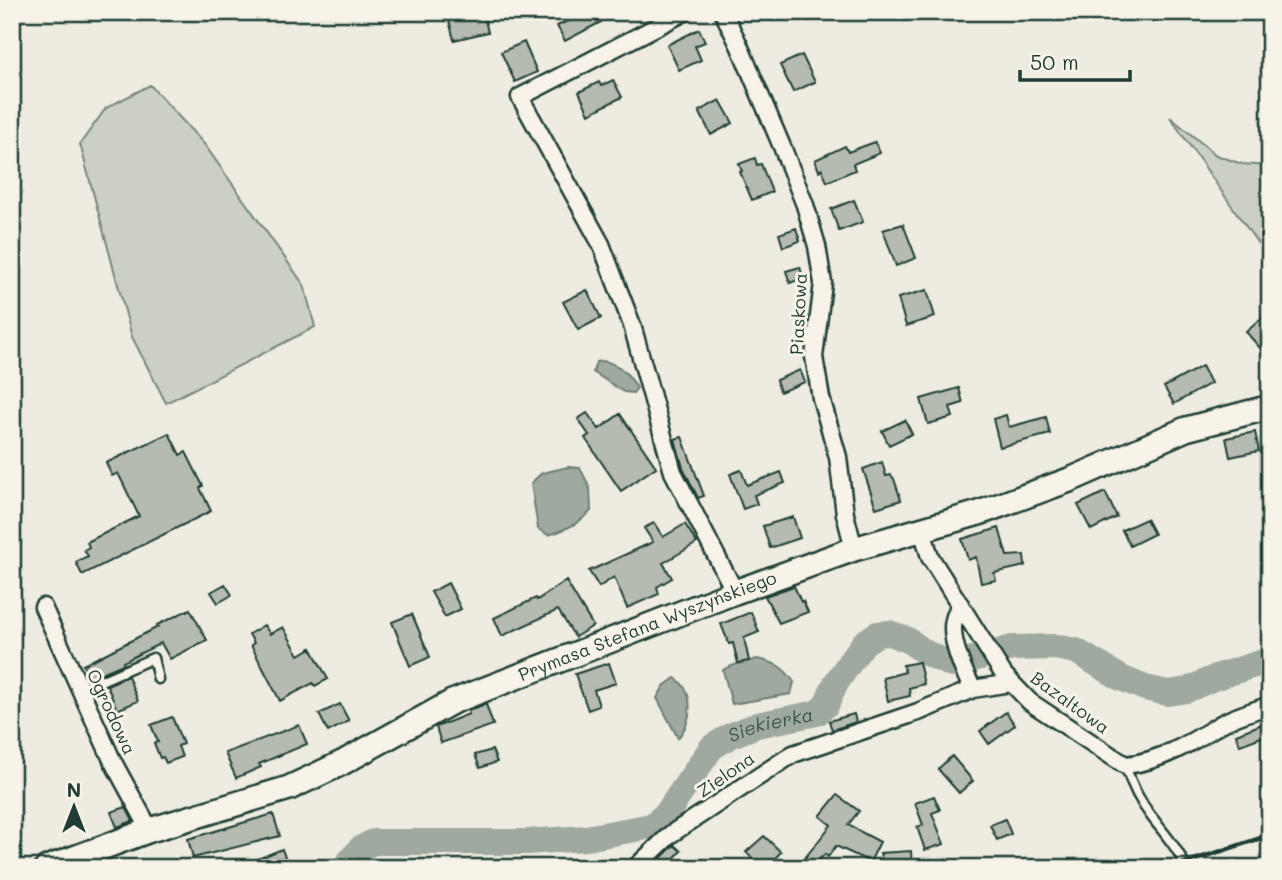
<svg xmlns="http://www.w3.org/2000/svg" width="1282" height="880" font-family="Mali,sans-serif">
  <rect width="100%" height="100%" fill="#eeece1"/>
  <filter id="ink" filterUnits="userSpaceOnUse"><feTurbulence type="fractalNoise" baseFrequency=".0143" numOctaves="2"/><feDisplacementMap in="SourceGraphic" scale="14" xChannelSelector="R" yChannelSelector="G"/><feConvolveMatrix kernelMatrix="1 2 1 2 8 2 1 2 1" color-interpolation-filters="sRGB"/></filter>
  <g filter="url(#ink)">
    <path fill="#cccfc4" stroke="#76867c" stroke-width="2" d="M 150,85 L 204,144 L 304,285 L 315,327 L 166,403 L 132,337 L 80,144 L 106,108 Z
      M 1170,117 L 1216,155 L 1242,164 L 1270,166 L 1270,261 Z"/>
    <path fill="#9fa99f" stroke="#6c7e74" stroke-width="2" d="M 603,361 C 619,364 629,374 637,388 L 633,393 L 624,392 L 593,372 L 596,362 Z
      M 568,467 L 580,468 L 590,488 L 591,511 C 578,524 565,530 548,535 L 538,529 L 531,483 L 542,473 Z
      M 757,659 C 775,662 784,667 794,682 L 791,694 L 732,704 L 723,670 C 733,663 745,663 757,659 Z
      M 675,678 C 695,691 693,721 678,738 L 657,698 L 664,686 Z"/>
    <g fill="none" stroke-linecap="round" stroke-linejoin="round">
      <path stroke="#9fa99f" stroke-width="26" id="s1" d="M 344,868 L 360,849 L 373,842 L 526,842 L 586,838 L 652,826 L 667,813 L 712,747 L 732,735 L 757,725 L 817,713 L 826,705 L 836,683 L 850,662 L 864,643 L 877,634 L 889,633 L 908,640 L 926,653 L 952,665 L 1012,648 L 1055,647 L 1076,651 L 1121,678 L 1145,688 L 1168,693 L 1187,690 L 1216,677 L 1270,660"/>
    </g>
    <path fill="#b5bbb0" stroke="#1f3d34" stroke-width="2" d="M 468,12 L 483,12 L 488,32 L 454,40 L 449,20 Z
      M 573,12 L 595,12 L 601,22 L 565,41 L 557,26 L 575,18 Z
      M 699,29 L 705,42 L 695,46 L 701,60 L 679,70 L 667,45 Z
      M 524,42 L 537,72 L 515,82 L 501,52 Z
      M 802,55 L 815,82 L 793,92 L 780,65 Z
      M 613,80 L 622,97 L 589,114 L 579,92 L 599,82 L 601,86 Z
      M 720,100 L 733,123 L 711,135 L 699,111 Z
      M 875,142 L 880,153 L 853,164 L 855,170 L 827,182 L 822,169 L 819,171 L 815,160 L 845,146 L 848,152 Z
      M 755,158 L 757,165 L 761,164 L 772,192 L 752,200 L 740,172 L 742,171 L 739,164 Z
      M 854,200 L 863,222 L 839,231 L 831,209 Z
      M 903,224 L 916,258 L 896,266 L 883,230 Z
      M 796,228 L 800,241 L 783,247 L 779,234 Z
      M 800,267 L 803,278 L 790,283 L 786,271 Z
      M 587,290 L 601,318 L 578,330 L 563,302 Z
      M 927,290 L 935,317 L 906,326 L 898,298 Z
      M 1270,311 L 1270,359 L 1246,332 Z
      M 1202,366 L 1211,383 L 1174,404 L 1164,387 Z
      M 800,370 L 805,382 L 780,392 L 776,380 Z
      M 959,388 L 963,403 L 950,407 L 953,417 L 928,424 L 921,399 Z
      M 587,413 L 599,429 L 620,414 L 656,467 L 621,491 L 585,438 L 589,435 L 578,419 Z
      M 1006,415 L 1009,427 L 1046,417 L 1050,434 L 1000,447 L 993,419 Z
      M 905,420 L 912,434 L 889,445 L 882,431 Z
      M 1255,432 L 1259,451 L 1230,457 L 1226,438 Z
      M 169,433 L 180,455 L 186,452 L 203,486 L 200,488 L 211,511 L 82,575 L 76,562 L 88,556 L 84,550 L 89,547 L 87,542 L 139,516 L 118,473 L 112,476 L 106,463 Z
      M 682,437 L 704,496 L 698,498 L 683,468 L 675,439 Z
      M 882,462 L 886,476 L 891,475 L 894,479 L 901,500 L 876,508 L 863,469 Z
      M 741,470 L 747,485 L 781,472 L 785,483 L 754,495 L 757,504 L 743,509 L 730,474 Z
      M 1105,492 L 1117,517 L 1091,530 L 1078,505 Z
      M 793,517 L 800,538 L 770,548 L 763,526 Z
      M 1146,519 L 1154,534 L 1130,546 L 1122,530 Z
      M 654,523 L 663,537 L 685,524 L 697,543 L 663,563 L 672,578 L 657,587 L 659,594 L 627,608 L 614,577 L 599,587 L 589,571 L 653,542 L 644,528 Z
      M 999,528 L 1007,556 L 1024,555 L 1025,566 L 994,573 L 996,580 L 981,583 L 976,557 L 968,560 L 962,539 Z
      M 566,581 L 593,626 L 575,637 L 558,610 L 502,636 L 494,618 L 536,598 L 537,600 Z
      M 448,583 L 461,609 L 445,617 L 431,592 Z
      M 225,584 L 232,595 L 218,603 L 211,592 Z
      M 794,586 L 801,602 L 803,601 L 808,612 L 779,623 L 765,596 Z
      M 190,609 L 207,640 L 170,659 L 161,643 L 123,662 L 123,664 L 90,678 L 83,665 L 158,627 L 157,625 Z
      M 751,612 L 759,632 L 744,638 L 749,661 L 738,663 L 733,643 L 729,644 L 721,624 Z
      M 412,614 L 430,657 L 410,666 L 392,622 Z
      M 264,625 L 270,634 L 283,627 L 299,655 L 311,648 L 328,679 L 315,686 L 313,683 L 280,701 L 251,645 L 254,643 L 249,634 Z
      M 919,662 L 924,684 L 909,688 L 910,696 L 888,701 L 883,678 L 905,672 L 903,665 Z
      M 609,663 L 616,683 L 594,690 L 599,706 L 588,710 L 575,674 Z
      M 128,676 L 138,701 L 117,710 L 107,685 Z
      M 340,704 L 349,721 L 328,732 L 319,714 Z
      M 486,704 L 493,725 L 441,743 L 436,727 L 469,714 L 468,711 Z
      M 1006,712 L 1015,725 L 989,744 L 980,731 Z
      M 854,714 L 856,722 L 832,730 L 829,721 Z
      M 172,717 L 183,744 L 178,746 L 182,757 L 166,763 L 163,757 L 160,758 L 154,743 L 158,742 L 151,725 Z
      M 1270,721 L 1270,734 L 1240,745 L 1236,734 Z
      M 299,725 L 307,744 L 259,764 L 261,767 L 236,778 L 225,753 Z
      M 492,750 L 497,762 L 480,768 L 475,755 Z
      M 952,756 L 973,781 L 959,793 L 938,769 Z
      M 837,795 L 859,811 L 848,825 L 880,842 L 870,862 L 836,846 L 828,857 L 825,854 L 811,868 L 797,868 L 831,825 L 820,816 Z
      M 934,796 L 940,810 L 932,813 L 944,844 L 925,850 L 917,827 L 923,825 L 915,803 Z
      M 126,807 L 133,821 L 117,827 L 111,812 Z
      M 273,814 L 280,836 L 193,858 L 188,839 Z
      M 1005,819 L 1011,834 L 997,840 L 990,825 Z
      M 764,836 L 781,852 L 765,868 L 761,868 L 746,852 Z
      M 674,845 L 681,851 L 665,868 L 660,868 L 655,864 Z
      M 282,849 L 286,860 L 280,862 L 282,868 L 235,868 Z
      M 911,851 L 912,868 L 884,868 L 880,853 Z"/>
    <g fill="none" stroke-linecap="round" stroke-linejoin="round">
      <g stroke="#1f3d34" stroke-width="13">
        <path id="service" d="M 80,690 L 153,658 L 158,679
          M 1125,765 C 1131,783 1139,801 1151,816 C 1163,832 1178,848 1186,868"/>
      </g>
      <g stroke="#1f3d34" stroke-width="21">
        <path id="minor" d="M 685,12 L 520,97 L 601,244 L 632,325 L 673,472 L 735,592
          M 723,12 L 739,45 L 783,149 L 805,205 L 817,246 L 823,283 L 814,357 L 821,398 L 838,457 L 845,514 L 854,549
          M 922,530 L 930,557 L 1004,675 L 1030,702 L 1125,765 C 1159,762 1191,743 1219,725 C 1234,716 1254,711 1270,705
          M 960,604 C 958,609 955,615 954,620 C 949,639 964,673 973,689
          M 43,607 L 113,762 L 150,830
          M 635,868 L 671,834 L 793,754 L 918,712 L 973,689 L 1011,683"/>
      </g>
      <g stroke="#1f3d34" stroke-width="28">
        <g id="secondary">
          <path id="s2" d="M 47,868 L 150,830 L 289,788 L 342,763 L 452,702 L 735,592 L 854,549 L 979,513 L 1072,479 L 1186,429 L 1270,407"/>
        </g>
      </g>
      <use href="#service" stroke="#f7f3e8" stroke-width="8"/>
      <use href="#minor" stroke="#f7f3e8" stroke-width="16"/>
      <use href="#secondary" stroke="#f7f3e8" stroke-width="23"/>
      <path stroke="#1f3d34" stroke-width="4.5" d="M 1170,868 L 1270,835"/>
    </g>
  </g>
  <g text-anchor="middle" stroke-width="6" stroke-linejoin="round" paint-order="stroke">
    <g font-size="18" fill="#1f3d34" stroke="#f7f3e8">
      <text transform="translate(799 314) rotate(-87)" y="6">Piaskowa</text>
      <text dy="6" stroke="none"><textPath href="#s2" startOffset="649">Prymasa Stefana Wyszyńskiego</textPath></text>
      <text transform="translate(1070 703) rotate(36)" y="6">Bazaltowa</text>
      <text transform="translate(111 712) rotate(65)" y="6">Ogrodowa</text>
      <text transform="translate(726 775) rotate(-35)" y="6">Zielona</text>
    </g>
    <g font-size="19" font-style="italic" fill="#3f584f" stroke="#f7f3e8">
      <text dy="7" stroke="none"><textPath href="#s1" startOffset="483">Siekierka</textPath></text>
    </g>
  </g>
  <rect width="1282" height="880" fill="none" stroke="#f7f3e8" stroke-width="42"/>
  <rect x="21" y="21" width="1240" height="838" fill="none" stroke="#1f3d34" stroke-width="2.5" filter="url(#ink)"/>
  <g transform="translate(74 807)" stroke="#f7f3e8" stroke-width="5" paint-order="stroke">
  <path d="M0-5L12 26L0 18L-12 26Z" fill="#1f3d34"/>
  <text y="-10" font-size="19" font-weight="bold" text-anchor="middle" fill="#1f3d34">N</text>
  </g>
  <path d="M1020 70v10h110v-10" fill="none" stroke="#1f3d34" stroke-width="3.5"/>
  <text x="1030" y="70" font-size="21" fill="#1f3d34" stroke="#f7f3e8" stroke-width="5" paint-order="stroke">50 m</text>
</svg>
